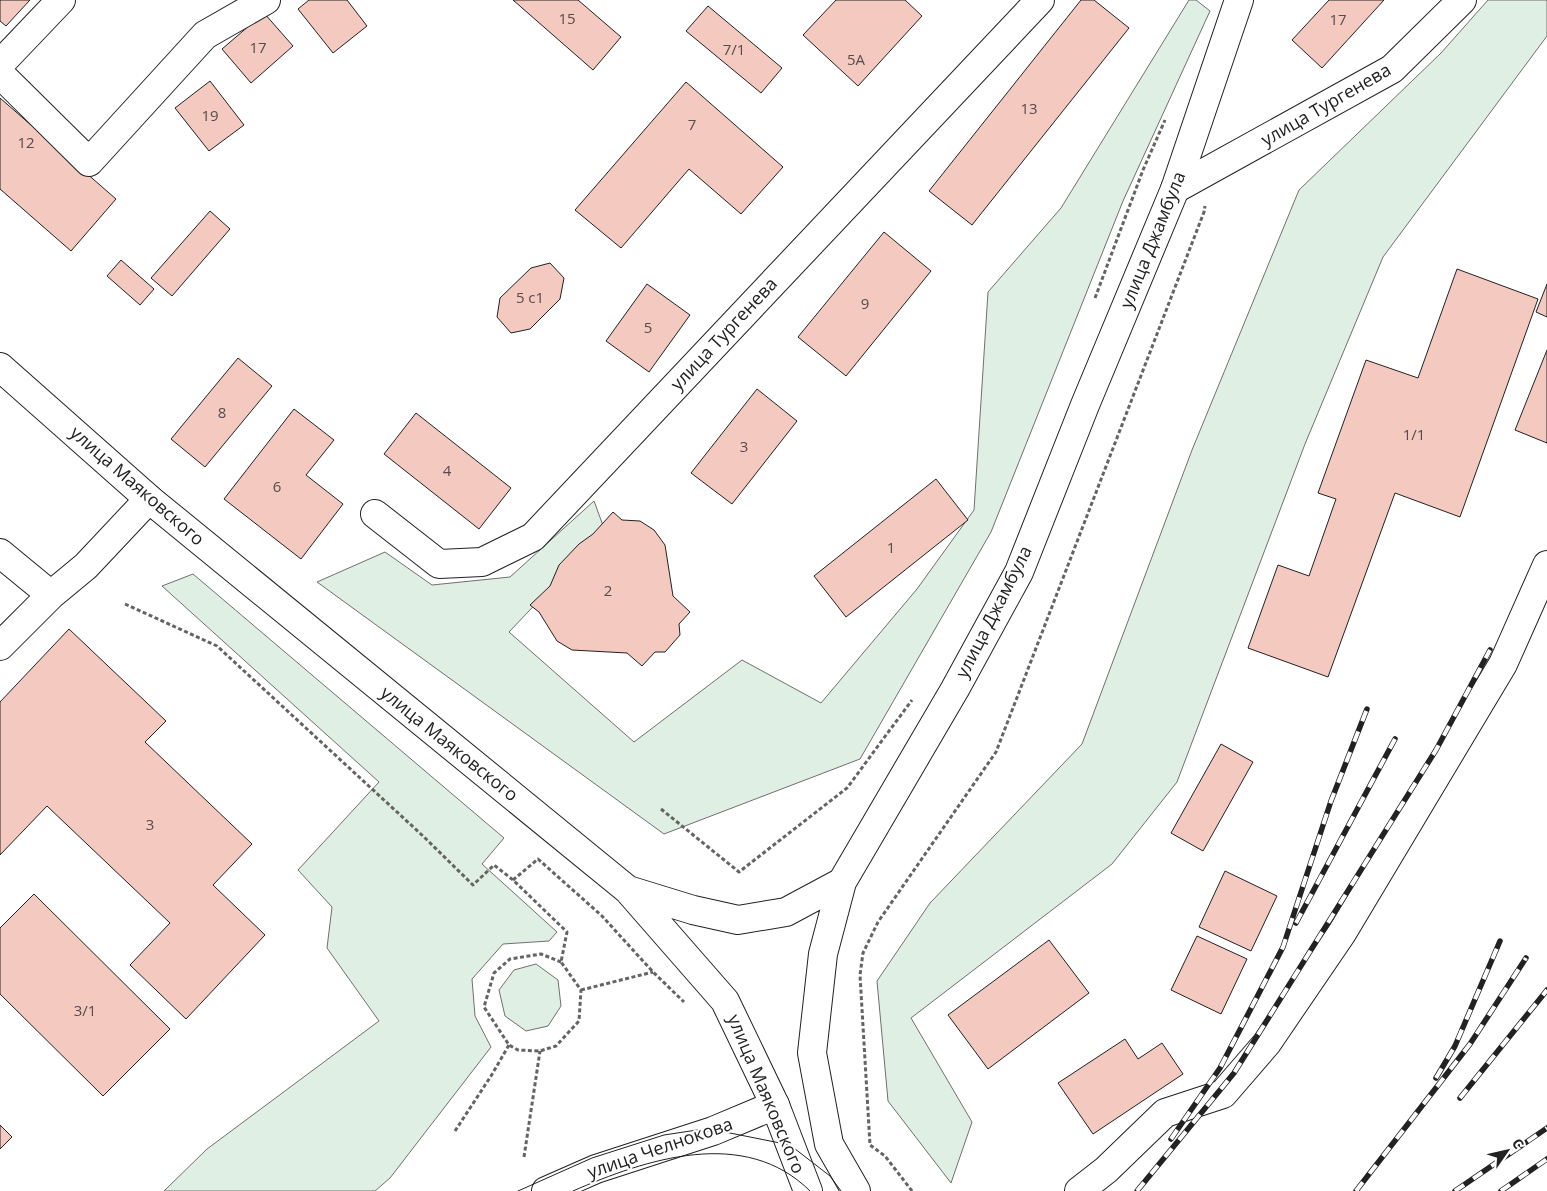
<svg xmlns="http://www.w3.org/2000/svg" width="1547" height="1191" font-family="'Open Sans',sans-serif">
  <rect width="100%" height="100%" fill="#fff"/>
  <path fill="#e0efe3" stroke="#6f6f6f" d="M 1189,0 L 1196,0 L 1210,11 L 1123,201 L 991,532 L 860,759 L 664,834 L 317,582 L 385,552 L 432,585 L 510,577 L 594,501 L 605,531 L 509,632 L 634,742 L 742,660 L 821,703 L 917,589 L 974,510 L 988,292 L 1061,208 Z
    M 1488,0 L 1547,0 L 1547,36 L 1383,257 L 1305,444 L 1177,782 L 1112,864 L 911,1018 L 972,1122 L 951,1183 L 888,1101 L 877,981 L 930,903 L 1082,744 L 1192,450 L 1299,190 L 1441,53 Z
    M 193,574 L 504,838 L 482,864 L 557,932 L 549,941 L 503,944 L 472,979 L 475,1016 L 491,1047 L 390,1178 L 375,1191 L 164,1191 L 207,1149 L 379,1021 L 327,948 L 332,907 L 298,870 L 379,782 L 162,586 Z
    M 536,964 L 558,980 L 561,1006 L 548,1026 L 526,1031 L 505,1016 L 499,990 L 514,970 Z"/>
  <path fill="#f3c9c0" stroke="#222" d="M 0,0 L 30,0 L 6,26 L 0,21 Z
    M 309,0 L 347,0 L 367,26 L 333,53 L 298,9 Z
    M 513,0 L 578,0 L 621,37 L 593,70 Z
    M 836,0 L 905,0 L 922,16 L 858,86 L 803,35 Z
    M 1081,0 L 1094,0 L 1129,28 L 972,225 L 929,191 Z
    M 1329,0 L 1384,0 L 1322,68 L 1292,40 Z
    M 708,6 L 782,68 L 761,93 L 686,31 Z
    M 264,13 L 293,46 L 251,83 L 222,49 Z
    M 210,81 L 244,125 L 209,151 L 175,108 Z
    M 686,82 L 783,167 L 741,214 L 689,169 L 621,248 L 575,210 Z
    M 0,98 L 116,199 L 71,251 L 0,189 Z
    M 210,211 L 230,229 L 172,296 L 151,278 Z
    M 884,232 L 931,271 L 846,376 L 798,337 Z
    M 121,260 L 154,289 L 140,305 L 107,276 Z
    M 550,263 L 564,278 L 560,299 L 530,329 L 511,333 L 497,317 L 500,298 L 531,268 Z
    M 1457,269 L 1538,299 L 1460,517 L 1395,493 L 1328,677 L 1248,648 L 1278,565 L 1309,576 L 1336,499 L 1318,493 L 1366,360 L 1418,378 Z
    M 647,284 L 690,315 L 649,372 L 606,341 Z
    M 1547,284 L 1547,317 L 1536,312 Z
    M 1547,350 L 1547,443 L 1515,430 Z
    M 238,358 L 272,386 L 205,467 L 171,439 Z
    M 757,389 L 797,421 L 732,504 L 691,473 Z
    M 294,409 L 334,440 L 306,475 L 343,504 L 301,559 L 224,499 Z
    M 416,413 L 511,488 L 479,529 L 384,454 Z
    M 936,479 L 968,520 L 846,617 L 814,576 Z
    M 613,512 L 622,520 L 640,521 L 654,530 L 665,545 L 673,596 L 690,612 L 679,624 L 680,635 L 665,652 L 655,652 L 642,666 L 627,653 L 572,650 L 557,641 L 539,612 L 530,605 L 550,586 L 559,565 L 579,544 L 593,534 Z
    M 69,629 L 166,721 L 145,742 L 252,844 L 213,885 L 265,935 L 186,1019 L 130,965 L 170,923 L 47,806 L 0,855 L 0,702 Z
    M 1221,744 L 1253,762 L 1203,851 L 1171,833 Z
    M 1225,871 L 1277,896 L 1251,951 L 1199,927 Z
    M 34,894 L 170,1029 L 103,1096 L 0,994 L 0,928 Z
    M 1197,936 L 1247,959 L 1221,1014 L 1171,990 Z
    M 1049,940 L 1089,993 L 988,1069 L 948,1015 Z
    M 1125,1039 L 1138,1059 L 1162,1043 L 1183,1074 L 1093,1134 L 1058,1083 Z
    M 0,1125 L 12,1137 L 0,1149 Z"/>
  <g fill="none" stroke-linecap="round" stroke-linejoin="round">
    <g stroke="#222" stroke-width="30">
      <path id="minor" d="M 0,64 L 61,0
        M 0,74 L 89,162 L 205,35 L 266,0
        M 1175,189 L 1392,69 L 1462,0
        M 375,514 L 439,564 L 482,562 L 533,537 L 1040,0
        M 0,553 L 51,595
        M 0,646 L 51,595 L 86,566 L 149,499
        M 546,1191 L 596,1169 L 713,1131 L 775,1105
        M 1079,1191 L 1106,1170 L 1165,1113 L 1223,1094 L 1267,1043 L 1342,933 L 1503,664 L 1547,565"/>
    </g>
    <g stroke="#222" stroke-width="30">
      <path id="major" d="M 0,367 L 149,499 L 628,890 L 725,1001 L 775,1105 L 808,1191
        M 628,890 L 693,910 L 738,920 L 786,912 L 842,882
        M 856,1191 L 829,1144 L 812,1053 L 823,954 L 842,882 L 955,689 L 1019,572 L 1085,405 L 1175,189 L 1239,0"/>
    </g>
    <path stroke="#646464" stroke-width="3" stroke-dasharray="4 2.5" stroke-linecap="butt" d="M 1095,298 L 1143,170 L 1165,120
      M 125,604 L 217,646 L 423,836 L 473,885 L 494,865 L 513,880 L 567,932 L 561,962 L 581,990 L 579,1021 L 556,1046 L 540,1051 L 518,1050 L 509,1045 L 484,1007 L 494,973 L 510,959 L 541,954 L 561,962
      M 661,809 L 739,872 L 847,788 L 912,700
      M 513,880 L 538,859 L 602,916 L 653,972 L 684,1002
      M 581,990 L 653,972
      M 455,1131 L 491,1076 L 509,1045
      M 524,1157 L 540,1051
      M 912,1191 L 885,1156 L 870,1145 L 860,975 L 863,953 L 878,922 L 996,752 L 1204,212 L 1205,206"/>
    <use href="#minor" stroke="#fff" stroke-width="28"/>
    <use href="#major" stroke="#fff" stroke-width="28"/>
    <path stroke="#222" stroke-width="1" d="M 518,1191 L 592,1158 L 664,1135 L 697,1130 L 725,1132 L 790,1145 L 830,1176 L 841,1191
      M 573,1191 C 646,1159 745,1126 810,1191"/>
    <g stroke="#222" stroke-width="5.5">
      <path id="rail" d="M 1296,923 L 1395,739
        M 1436,1078 L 1455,1046 L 1500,941
        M 1460,1098 L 1547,990
        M 1171,1139 L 1220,1068 L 1283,947 L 1331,801 L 1367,709
        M 1137,1191 L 1234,1073 L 1436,750 L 1490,650
        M 1356,1191 L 1470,1044 L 1526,958
        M 1455,1191 L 1547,1128
        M 1501,1191 L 1547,1159"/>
    </g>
    <use href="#rail" stroke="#fff" stroke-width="4" stroke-dasharray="11" stroke-linecap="butt"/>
  </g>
  <g text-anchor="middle" stroke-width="4" stroke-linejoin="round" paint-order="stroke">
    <g font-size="15" fill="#564c4a">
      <text x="567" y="24">15</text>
      <text x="1338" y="25">17</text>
      <text x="258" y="53">17</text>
      <text x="734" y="55">7/1</text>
      <text x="856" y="65">5А</text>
      <text x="1029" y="114">13</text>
      <text x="210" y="121">19</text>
      <text x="692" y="130">7</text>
      <text x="26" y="148">12</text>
      <text x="530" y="303">5 с1</text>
      <text x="865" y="309">9</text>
      <text x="648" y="333">5</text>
      <text x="222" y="418">8</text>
      <text x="1414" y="440">1/1</text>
      <text x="744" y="452">3</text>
      <text x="447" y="476">4</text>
      <text x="277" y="492">6</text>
      <text x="891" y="553">1</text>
      <text x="608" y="596">2</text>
      <text x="150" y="830">3</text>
      <text x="85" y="1016">3/1</text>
    </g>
    <g font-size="18" fill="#222" stroke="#fff">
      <text transform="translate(1326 105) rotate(-30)" y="6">улица Тургенева</text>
      <text transform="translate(1153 240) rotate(-68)" y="6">улица Джамбула</text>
      <text transform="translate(724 334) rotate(-47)" y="6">улица Тургенева</text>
      <text transform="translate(137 486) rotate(41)" y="6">улица Маяковского</text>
      <text transform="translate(994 612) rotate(-63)" y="6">улица Джамбула</text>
      <text transform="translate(449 744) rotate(39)" y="6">улица Маяковского</text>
      <text transform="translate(766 1094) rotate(67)" y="6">улица Маяковского</text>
      <text transform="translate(660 1148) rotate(-19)" y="6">улица Челнокова</text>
    </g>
  </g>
  <g transform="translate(1507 1151) rotate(56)" stroke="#ffffff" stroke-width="4" paint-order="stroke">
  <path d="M0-4L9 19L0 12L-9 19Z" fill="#222222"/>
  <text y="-8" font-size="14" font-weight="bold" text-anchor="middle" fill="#222222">С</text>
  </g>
</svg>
